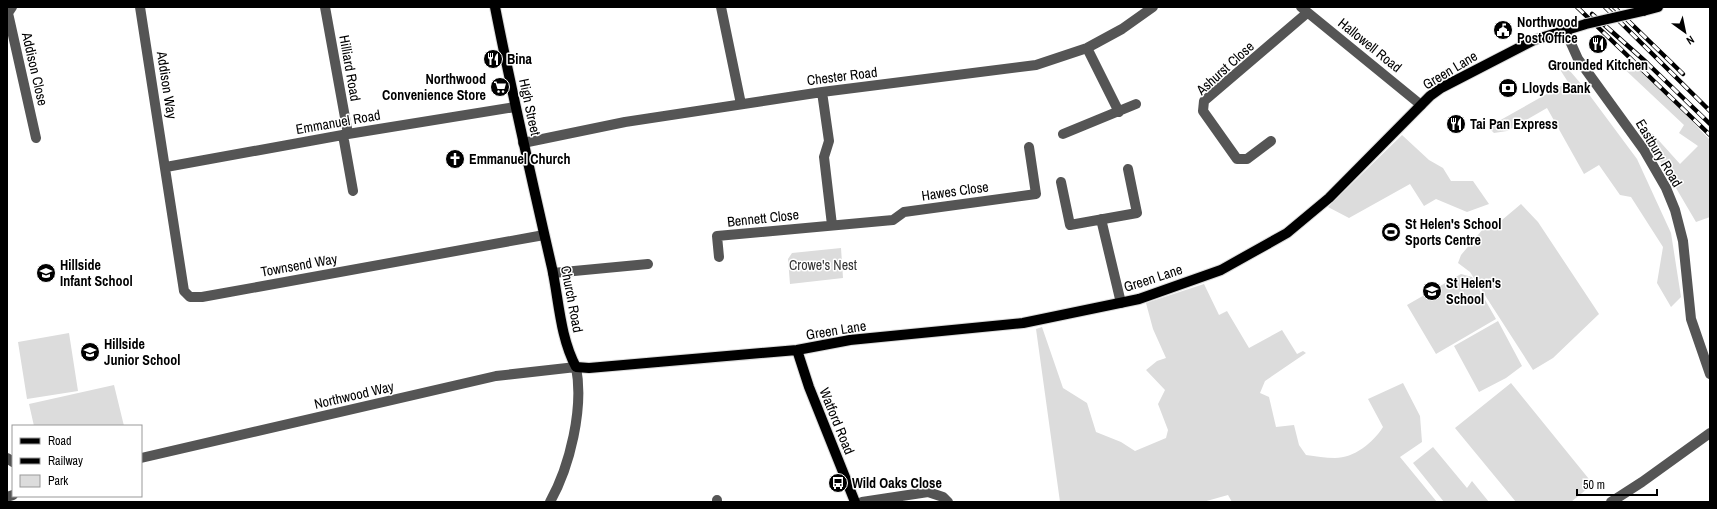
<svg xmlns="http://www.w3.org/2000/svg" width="1717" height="509" font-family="'Archivo Narrow',sans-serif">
  <rect width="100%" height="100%" fill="#fff"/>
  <path fill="#dcdcdc" d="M 1631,59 L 1710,140 L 1710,217 L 1696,222 L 1646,137 L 1653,134 L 1680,164 L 1698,146 L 1679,133 L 1684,125 L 1619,64 Z
    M 1564,64 L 1582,85 L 1637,159 L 1671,233 L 1681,297 L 1671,307 L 1657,283 L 1663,247 L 1631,197 L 1620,195 L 1599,165 L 1584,174 L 1547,108 L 1507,131 L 1494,133 L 1488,127 L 1568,82 L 1559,68 Z
    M 1402,135 L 1429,160 L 1443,168 L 1451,181 L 1473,181 L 1489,204 L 1467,212 L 1436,199 L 1424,206 L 1410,184 L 1349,218 L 1328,207 Z
    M 1521,204 L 1538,222 L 1599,314 L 1553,358 L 1533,370 L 1470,272 L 1458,263 L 1461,255 L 1488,223 L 1502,220 Z
    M 841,248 L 843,278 L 790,284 L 788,259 L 792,253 Z
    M 1461,274 L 1472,277 L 1496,319 L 1436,354 L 1407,305 Z
    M 1204,284 L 1219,315 L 1227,311 L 1249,348 L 1282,330 L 1297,354 L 1303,351 L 1306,353 L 1265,381 L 1260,393 L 1269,397 L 1276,427 L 1294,425 L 1299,445 L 1306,455 C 1316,456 1325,458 1335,458 C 1354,458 1373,443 1383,427 L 1368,399 L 1403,383 L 1420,416 L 1422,442 L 1400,457 L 1437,502 L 1232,502 L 1228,495 L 1203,502 L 1060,502 L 1036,329 L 1042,327 L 1063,388 L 1087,403 L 1096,432 L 1121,442 L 1135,451 L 1166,438 L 1168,430 L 1158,404 L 1165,390 L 1146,370 L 1157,361 L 1166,358 L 1153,329 L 1146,303 Z
    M 1498,321 L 1522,366 L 1506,378 L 1479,392 L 1454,346 Z
    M 69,333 L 78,391 L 27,399 L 18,342 Z
    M 1511,383 L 1593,484 L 1571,502 L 1516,502 L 1455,428 Z
    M 114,385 L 124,426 L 34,426 L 29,404 Z
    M 1433,447 L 1467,488 L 1472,481 L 1489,502 L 1444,502 L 1413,463 Z"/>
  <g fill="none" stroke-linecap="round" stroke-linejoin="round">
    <g stroke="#dbdbdb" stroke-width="12">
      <path id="major" d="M 495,7 C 512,94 532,181 552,268 C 559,301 560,337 576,367 L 589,368 L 797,350 L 850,340 L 1023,323 L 1139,299 L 1221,270 L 1287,233 L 1329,198 L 1430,96 L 1441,88 L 1534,40 L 1586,24
        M 1643,11 L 1658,7
        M 797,350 L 809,387 L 855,502"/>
    </g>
    <path stroke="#555" stroke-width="10" d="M 12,7 L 8,13 L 36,138
      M 140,7 L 184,291 L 190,297 L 202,297 L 544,235
      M 325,7 L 348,134
      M 721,7 L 741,104
      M 1301,7 L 1421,105
      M 1565,30 L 1578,59 L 1644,150 L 1666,188 L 1675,210 L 1683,241 L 1691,319 L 1710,374
      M 1087,48 L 1119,112
      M 822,92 L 829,141 L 824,157 L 832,225
      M 1063,134 L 1136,104
      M 343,135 L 353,191
      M 1271,141 L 1247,159 L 1237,159 L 1203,111 L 1204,101 L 1307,13
      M 523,143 L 625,122 L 822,92 L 1036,65 L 1087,48 L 1122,29 L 1153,7
      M 166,167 L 348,134 L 515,107
      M 1061,182 L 1070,225 L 1137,213 L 1128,169
      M 1101,219 L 1121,303
      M 719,257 L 717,236 L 893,220 L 904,212 L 1036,194 L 1029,147
      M 553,273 L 648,264
      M 7,458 L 13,462
      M 141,458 L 496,376 L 576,367 C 584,408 570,466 550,502
      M 7,497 L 13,495
      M 717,500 L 717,502
      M 862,502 L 928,492 L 943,497 L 948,502
      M 1611,502 L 1642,482 L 1710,433"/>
    <use href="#major" stroke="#000" stroke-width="10"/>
    <g stroke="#000" stroke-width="4.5">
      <path id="rail" d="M 1577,7 L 1710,135
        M 1605,7 L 1710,111
        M 1614,7 L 1683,74
        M 1592,14 L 1646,62 L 1710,124"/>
    </g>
    <use href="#rail" stroke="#fff" stroke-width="3" stroke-dasharray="9" stroke-linecap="butt"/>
    <g stroke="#dbdbdb" stroke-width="12" stroke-linecap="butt">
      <path id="major-bridge" d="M 1586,24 L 1643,11"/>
    </g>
    <use href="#major-bridge" stroke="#000" stroke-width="10"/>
  </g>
  <defs>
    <g id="civic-disc" transform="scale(1)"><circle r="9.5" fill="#000" stroke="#fff"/><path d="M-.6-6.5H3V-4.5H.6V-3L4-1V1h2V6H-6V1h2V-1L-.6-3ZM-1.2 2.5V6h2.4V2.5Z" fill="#fff"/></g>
    <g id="restaurant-disc" transform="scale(1)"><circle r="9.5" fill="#000" stroke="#fff"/><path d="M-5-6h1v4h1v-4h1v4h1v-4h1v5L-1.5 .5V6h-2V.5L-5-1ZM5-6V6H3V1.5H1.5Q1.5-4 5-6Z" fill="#fff"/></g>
    <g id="supermarket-disc" transform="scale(1)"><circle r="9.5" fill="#000" stroke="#fff"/><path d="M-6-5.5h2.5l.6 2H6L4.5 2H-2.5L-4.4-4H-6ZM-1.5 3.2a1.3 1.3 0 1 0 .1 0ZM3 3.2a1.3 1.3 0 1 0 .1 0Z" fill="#fff"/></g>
    <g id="bank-disc" transform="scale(1)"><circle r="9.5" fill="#000" stroke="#fff"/><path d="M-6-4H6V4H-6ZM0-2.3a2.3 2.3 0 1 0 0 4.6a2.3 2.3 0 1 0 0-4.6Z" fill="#fff"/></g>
    <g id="church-disc" transform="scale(1)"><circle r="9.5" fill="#000" stroke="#fff"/><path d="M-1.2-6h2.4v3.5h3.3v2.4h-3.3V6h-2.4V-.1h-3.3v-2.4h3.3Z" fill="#fff"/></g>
    <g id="stadium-disc" transform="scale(1)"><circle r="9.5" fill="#000" stroke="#fff"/><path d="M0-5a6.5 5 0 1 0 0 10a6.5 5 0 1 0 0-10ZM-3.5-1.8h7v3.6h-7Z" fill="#fff"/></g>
    <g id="school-disc" transform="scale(1)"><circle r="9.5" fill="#000" stroke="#fff"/><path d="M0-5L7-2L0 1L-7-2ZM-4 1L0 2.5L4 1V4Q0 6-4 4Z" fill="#fff"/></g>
    <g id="bus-disc" transform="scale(1)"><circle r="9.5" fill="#000" stroke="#fff"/><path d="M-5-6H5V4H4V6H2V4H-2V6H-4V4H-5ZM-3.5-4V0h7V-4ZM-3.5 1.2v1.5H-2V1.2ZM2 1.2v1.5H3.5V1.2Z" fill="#fff"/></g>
  </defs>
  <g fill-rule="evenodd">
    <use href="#civic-disc" x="1503" y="30"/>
    <use href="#restaurant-disc" x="1598" y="44"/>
    <use href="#restaurant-disc" x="493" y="59"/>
    <use href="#supermarket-disc" x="500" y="87"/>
    <use href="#bank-disc" x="1508" y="88"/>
    <use href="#restaurant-disc" x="1456" y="124"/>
    <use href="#church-disc" x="455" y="159"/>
    <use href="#stadium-disc" x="1391" y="232"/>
    <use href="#school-disc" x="46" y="273"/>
    <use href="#school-disc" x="1432" y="291"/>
    <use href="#school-disc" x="90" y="352"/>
    <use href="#bus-disc" x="838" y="483"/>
  </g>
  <g text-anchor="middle" stroke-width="3" stroke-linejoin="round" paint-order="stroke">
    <g font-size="14" font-weight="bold" fill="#000" stroke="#fff" text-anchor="start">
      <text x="1517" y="27">Northwood<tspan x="1517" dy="16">Post Office</tspan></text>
      <text x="507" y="64">Bina</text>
      <text x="1598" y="70" text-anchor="middle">Grounded Kitchen</text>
      <text x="486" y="84" text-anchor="end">Northwood<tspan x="486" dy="16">Convenience Store</tspan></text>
      <text x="1522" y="93">Lloyds Bank</text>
      <text x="1470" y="129">Tai Pan Express</text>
      <text x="469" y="164">Emmanuel Church</text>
      <text x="1405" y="229">St Helen's School<tspan x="1405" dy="16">Sports Centre</tspan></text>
      <text x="60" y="270">Hillside<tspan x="60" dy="16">Infant School</tspan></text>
      <text x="1446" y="288">St Helen's<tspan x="1446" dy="16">School</tspan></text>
      <text x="104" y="349">Hillside<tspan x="104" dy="16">Junior School</tspan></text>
      <text x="852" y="488">Wild Oaks Close</text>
    </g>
    <g font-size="14" fill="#000" stroke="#fff">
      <text transform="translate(1370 45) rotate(39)" y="5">Hallowell Road</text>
      <text transform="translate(350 68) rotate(80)" y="5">Hilliard Road</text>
      <text transform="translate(1225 68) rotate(-42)" y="5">Ashurst Close</text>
      <text transform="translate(35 69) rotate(77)" y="5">Addison Close</text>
      <text transform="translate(1450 70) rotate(-31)" y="5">Green Lane</text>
      <text transform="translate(842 76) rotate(-7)" y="5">Chester Road</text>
      <text transform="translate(167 85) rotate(81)" y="5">Addison Way</text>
      <text transform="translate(530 107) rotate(78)" y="5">High Street</text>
      <text transform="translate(338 122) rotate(-10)" y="5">Emmanuel Road</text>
      <text transform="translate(1659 153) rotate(59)" y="5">Eastbury Road</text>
      <text transform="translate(955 191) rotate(-8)" y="5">Hawes Close</text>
      <text transform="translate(763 218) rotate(-6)" y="5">Bennett Close</text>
      <text transform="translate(299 265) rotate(-10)" y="5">Townsend Way</text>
      <text transform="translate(1153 278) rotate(-18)" y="5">Green Lane</text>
      <text transform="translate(572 299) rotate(79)" y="5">Church Road</text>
      <text transform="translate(836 330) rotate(-9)" y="5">Green Lane</text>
      <text transform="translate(354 395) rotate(-13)" y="5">Northwood Way</text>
      <text transform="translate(837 421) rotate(68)" y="5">Watford Road</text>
    </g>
    <g font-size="14" fill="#333" stroke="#fff">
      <text x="823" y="270">Crowe's Nest</text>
    </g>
  </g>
  <rect width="1717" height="509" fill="none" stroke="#000000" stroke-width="16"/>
  <rect x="12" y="425" width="130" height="72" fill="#ffffff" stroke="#999999"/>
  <rect x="20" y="438" width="20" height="6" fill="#000000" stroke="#999999"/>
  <text x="48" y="445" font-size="12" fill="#000000">Road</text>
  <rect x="20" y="458" width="20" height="6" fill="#000000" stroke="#999999"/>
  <text x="48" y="465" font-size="12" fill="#000000">Railway</text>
  <rect x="20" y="475" width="20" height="12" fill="#dcdcdc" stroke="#999999"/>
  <text x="48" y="485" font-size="12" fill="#000000">Park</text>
  <g transform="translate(1685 32) rotate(147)" stroke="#ffffff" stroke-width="3" paint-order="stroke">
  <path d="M0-3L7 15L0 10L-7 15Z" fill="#000000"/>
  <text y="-6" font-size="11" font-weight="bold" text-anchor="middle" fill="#000000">N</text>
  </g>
  <path d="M1577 489v6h80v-6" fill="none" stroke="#000000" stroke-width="2"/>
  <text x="1583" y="489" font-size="12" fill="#000000" stroke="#ffffff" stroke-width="3" paint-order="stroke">50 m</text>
</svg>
